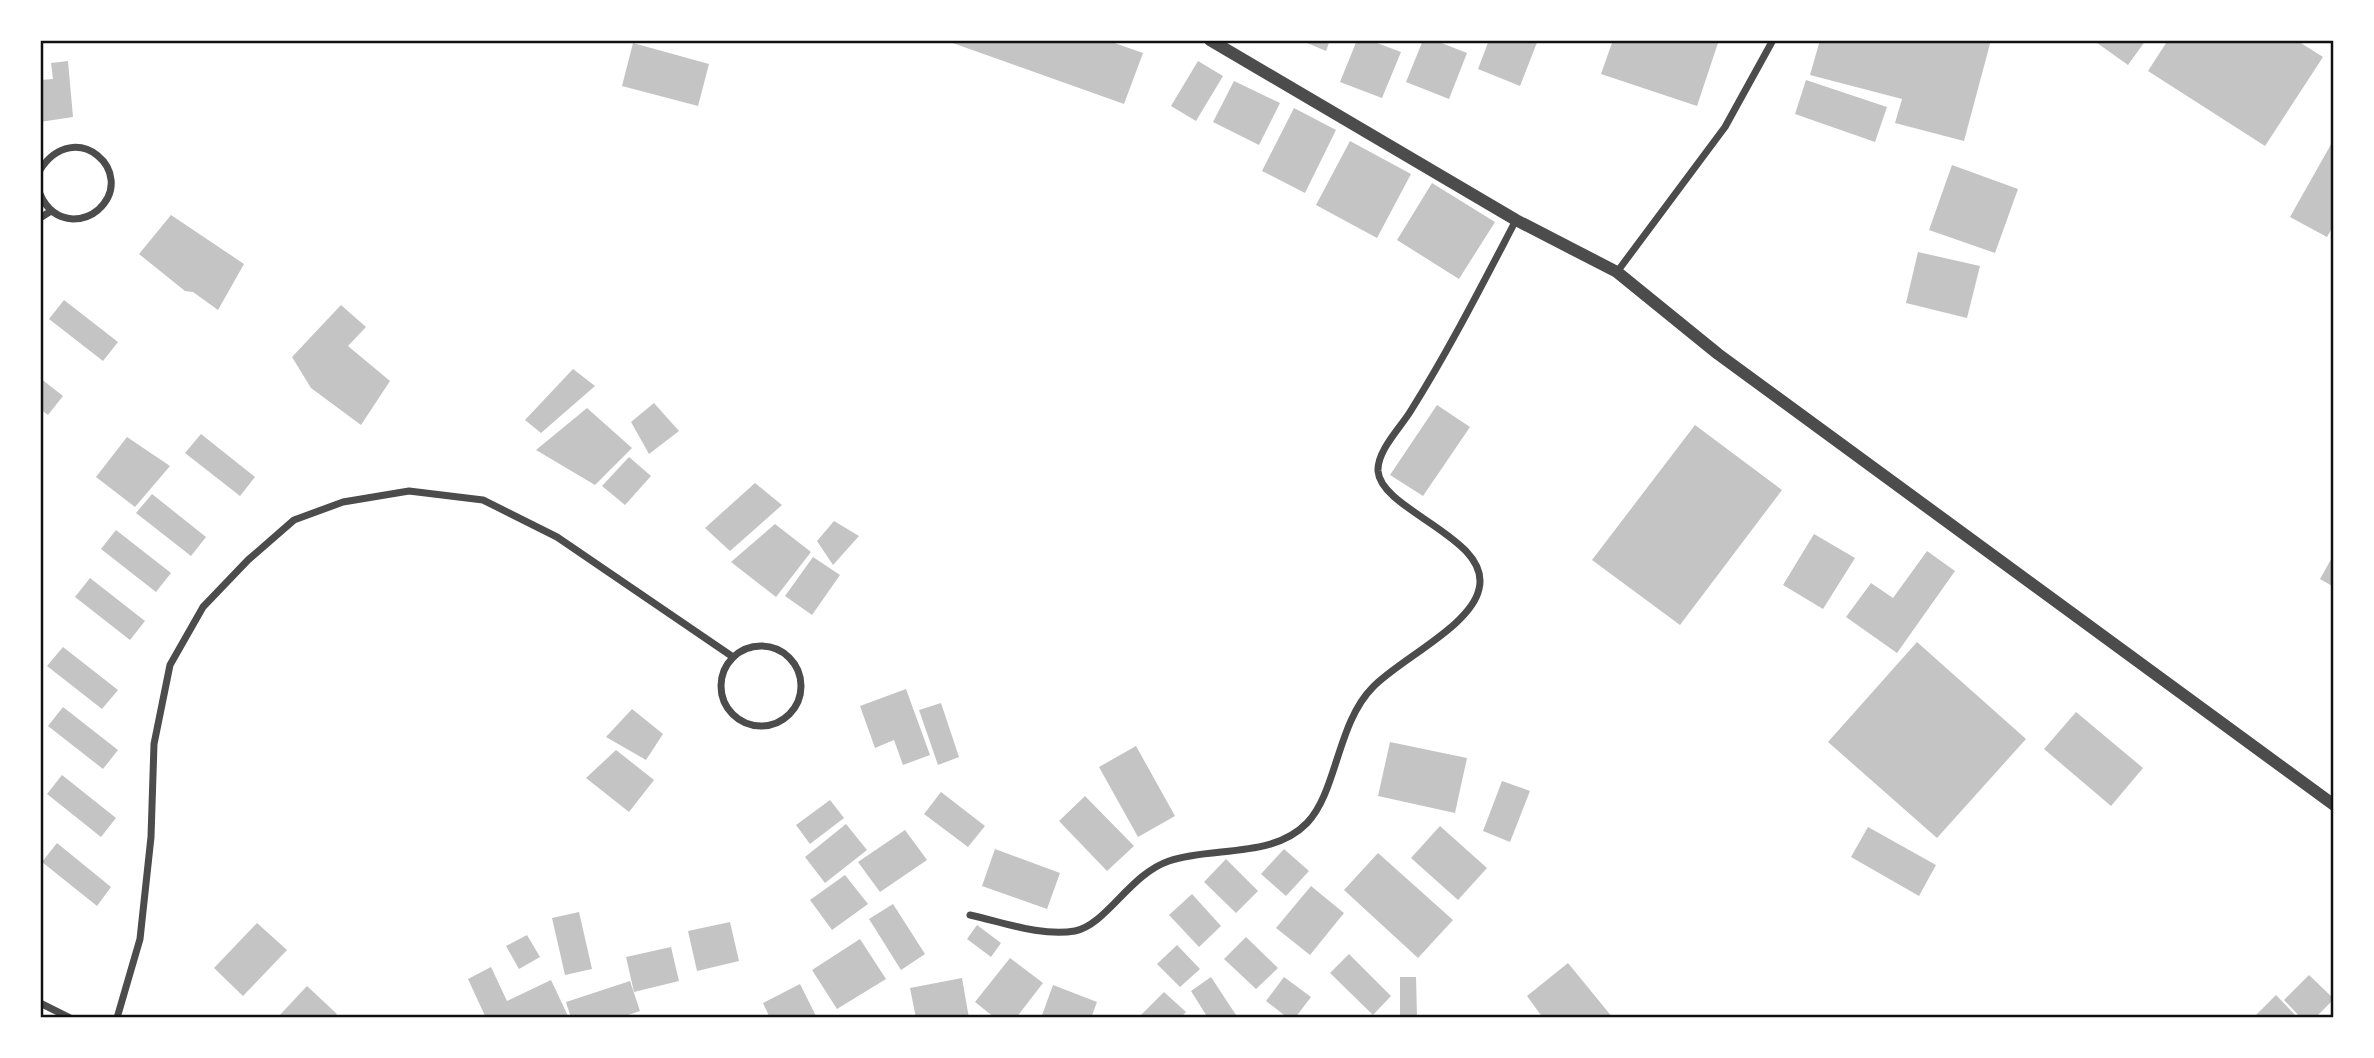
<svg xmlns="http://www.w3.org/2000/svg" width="2374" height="1058" font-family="Quicksand,sans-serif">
  <rect width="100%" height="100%" fill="#fff"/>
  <path fill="#c4c4c4" d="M 1106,40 L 1143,53 L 1124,104 L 947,41 Z
    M 1300,40 L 1330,40 L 1326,51 Z
    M 1357,40 L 1369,40 L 1401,52 L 1382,98 L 1340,82 Z
    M 1423,40 L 1434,40 L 1467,53 L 1449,99 L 1406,82 Z
    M 1489,40 L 1538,40 L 1520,86 L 1478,69 Z
    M 1613,40 L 1719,40 L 1697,106 L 1601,74 Z
    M 1820,40 L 1991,40 L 1964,141 L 1895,123 L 1902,99 L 1810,75 Z
    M 2093,40 L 2146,40 L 2128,65 Z
    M 2168,40 L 2296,40 L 2323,57 L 2265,146 L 2148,71 Z
    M 633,43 L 709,64 L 698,106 L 622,86 Z
    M 68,61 L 73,117 L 40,122 L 40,80 L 53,79 L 51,63 Z
    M 1198,61 L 1223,76 L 1196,121 L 1171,106 Z
    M 1806,80 L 1887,107 L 1875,142 L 1795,114 Z
    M 1234,81 L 1280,103 L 1259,145 L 1213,122 Z
    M 1294,108 L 1336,130 L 1305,193 L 1262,171 Z
    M 2334,139 L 2334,225 L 2327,237 L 2290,217 Z
    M 1350,141 L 1411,174 L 1377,238 L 1316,205 Z
    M 1952,165 L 2018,189 L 1995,253 L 1929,230 Z
    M 1432,183 L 1495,222 L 1459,279 L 1397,240 Z
    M 171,215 L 244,264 L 218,310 L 193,292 L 185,291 L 139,254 Z
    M 1918,252 L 1980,266 L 1967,318 L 1906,303 Z
    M 64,300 L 118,342 L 103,361 L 49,319 Z
    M 341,305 L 366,327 L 348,346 L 390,381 L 361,425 L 311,388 L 292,357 Z
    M 573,369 L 595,386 L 541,433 L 525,420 Z
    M 40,378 L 63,396 L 48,415 L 40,409 Z
    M 654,403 L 679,431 L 649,454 L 631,422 Z
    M 1437,405 L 1470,427 L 1423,496 L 1390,475 Z
    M 587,408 L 632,448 L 595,485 L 536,450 Z
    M 1695,425 L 1782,490 L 1680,625 L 1592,560 Z
    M 201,434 L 255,477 L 240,496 L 185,453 Z
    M 127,437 L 170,466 L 135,507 L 96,477 Z
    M 629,457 L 651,476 L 625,505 L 602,486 Z
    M 755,483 L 782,505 L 730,551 L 705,528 Z
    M 152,494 L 206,537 L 191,556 L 136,513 Z
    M 834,521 L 859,536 L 833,565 L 817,541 Z
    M 775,524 L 811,552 L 776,597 L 731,562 Z
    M 116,530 L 171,573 L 156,592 L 101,549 Z
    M 1814,534 L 1855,558 L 1823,609 L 1783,585 Z
    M 1927,551 L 1955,571 L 1897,653 L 1846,617 L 1871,583 L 1893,598 Z
    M 2334,554 L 2334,587 L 2320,579 Z
    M 813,557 L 840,575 L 812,615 L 785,596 Z
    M 90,578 L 145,621 L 130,640 L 75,597 Z
    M 1917,642 L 2026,739 L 1937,838 L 1828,742 Z
    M 63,647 L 118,690 L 102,709 L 47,666 Z
    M 906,689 L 930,755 L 903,765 L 894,740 L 875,748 L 860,706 Z
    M 941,703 L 959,757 L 938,765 L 919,710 Z
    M 63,707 L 118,750 L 103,769 L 48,726 Z
    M 632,709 L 663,734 L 646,760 L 606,737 Z
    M 2076,712 L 2143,768 L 2111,806 L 2044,749 Z
    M 1390,742 L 1467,758 L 1455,813 L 1378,796 Z
    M 1136,746 L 1175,816 L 1138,837 L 1099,767 Z
    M 616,750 L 654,780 L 629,812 L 586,778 Z
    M 62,775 L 116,818 L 101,837 L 47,794 Z
    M 1502,781 L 1530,791 L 1510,842 L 1483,831 Z
    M 941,792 L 985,826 L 968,847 L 924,814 Z
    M 1085,796 L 1134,846 L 1107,871 L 1059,821 Z
    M 830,800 L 844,818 L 810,844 L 796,825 Z
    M 846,824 L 867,850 L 825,883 L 805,857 Z
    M 1440,826 L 1487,868 L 1458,900 L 1411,858 Z
    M 1868,827 L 1936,865 L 1919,896 L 1851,857 Z
    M 905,830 L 927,860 L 880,892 L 858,862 Z
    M 57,843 L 111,887 L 97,906 L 42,862 Z
    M 995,849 L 1060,873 L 1047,909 L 982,886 Z
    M 1284,849 L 1309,871 L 1286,896 L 1261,874 Z
    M 1378,853 L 1453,920 L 1418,958 L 1344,890 Z
    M 1226,859 L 1258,891 L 1236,913 L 1204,882 Z
    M 845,875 L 868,904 L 832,930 L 810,900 Z
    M 1311,886 L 1344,913 L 1310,955 L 1276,928 Z
    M 1192,894 L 1221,926 L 1199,947 L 1169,915 Z
    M 893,904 L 925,954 L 901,970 L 869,919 Z
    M 579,912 L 592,969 L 565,975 L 552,918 Z
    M 730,922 L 739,961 L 697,971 L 688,931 Z
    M 257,923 L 287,950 L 243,996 L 214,968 Z
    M 977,925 L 1001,943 L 991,957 L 967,939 Z
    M 527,935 L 540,957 L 519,969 L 506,946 Z
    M 1246,937 L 1278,968 L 1256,989 L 1224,959 Z
    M 860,939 L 886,979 L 837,1009 L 812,970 Z
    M 1177,945 L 1200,969 L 1180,987 L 1157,964 Z
    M 671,947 L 679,981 L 634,992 L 626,957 Z
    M 1349,954 L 1391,996 L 1373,1015 L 1330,973 Z
    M 1010,958 L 1043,983 L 1016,1018 L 995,1018 L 975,1002 Z
    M 1568,963 L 1613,1018 L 1543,1018 L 1527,996 Z
    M 491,967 L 507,1001 L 551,980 L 568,1016 L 486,1018 L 468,979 Z
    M 2309,975 L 2334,999 L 2315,1018 L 2301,1018 L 2284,1000 Z
    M 1211,977 L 1238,1018 L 1208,1018 L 1191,991 Z
    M 1284,977 L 1311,997 L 1295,1018 L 1288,1018 L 1266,1001 Z
    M 1400,977 L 1416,977 L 1417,1016 L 1400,1016 Z
    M 962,978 L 969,1018 L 916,1018 L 910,988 Z
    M 630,981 L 640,1011 L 619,1018 L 571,1018 L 566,1002 Z
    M 800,984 L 817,1018 L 770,1018 L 763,1003 Z
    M 1053,985 L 1097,1002 L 1091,1018 L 1041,1018 Z
    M 307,986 L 337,1014 L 333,1018 L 277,1018 Z
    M 1164,992 L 1186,1012 L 1180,1018 L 1138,1018 Z
    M 2276,995 L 2298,1018 L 2253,1018 Z"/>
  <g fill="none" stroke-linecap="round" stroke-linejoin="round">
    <path stroke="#4c4c4c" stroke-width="7" d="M 40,170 C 75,115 139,173 98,210 C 91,216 82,219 73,219 C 57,218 46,208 40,194
      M 40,218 L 51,211
      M 1617,272 L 1725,127 L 1773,40
      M721 686a40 40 0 1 1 80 0a40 40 0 1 1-80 0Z
      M 970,915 C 1002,922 1042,937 1075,931 C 1106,925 1130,874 1169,861 C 1213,846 1272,859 1307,823 C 1337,792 1337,723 1373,687 C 1400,659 1471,626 1479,589 C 1492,538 1381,511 1378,471 C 1377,451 1400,428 1410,412 C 1449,350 1482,285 1516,220
      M 40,1003 L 70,1018
      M 117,1018 L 140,939 L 151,837 L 154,744 L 170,665 L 203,607 L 248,560 L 294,520 L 343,502 L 409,491 L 483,500 L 557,537 L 733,657"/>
    <path stroke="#4c4c4c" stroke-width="12" d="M 1210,40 L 1516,220 L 1617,272 L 1718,354 L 2334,805"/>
  </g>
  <rect width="2374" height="1058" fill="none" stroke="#ffffff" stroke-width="84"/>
  <rect x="42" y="42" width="2290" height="974" fill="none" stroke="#111" stroke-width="2.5"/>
</svg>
